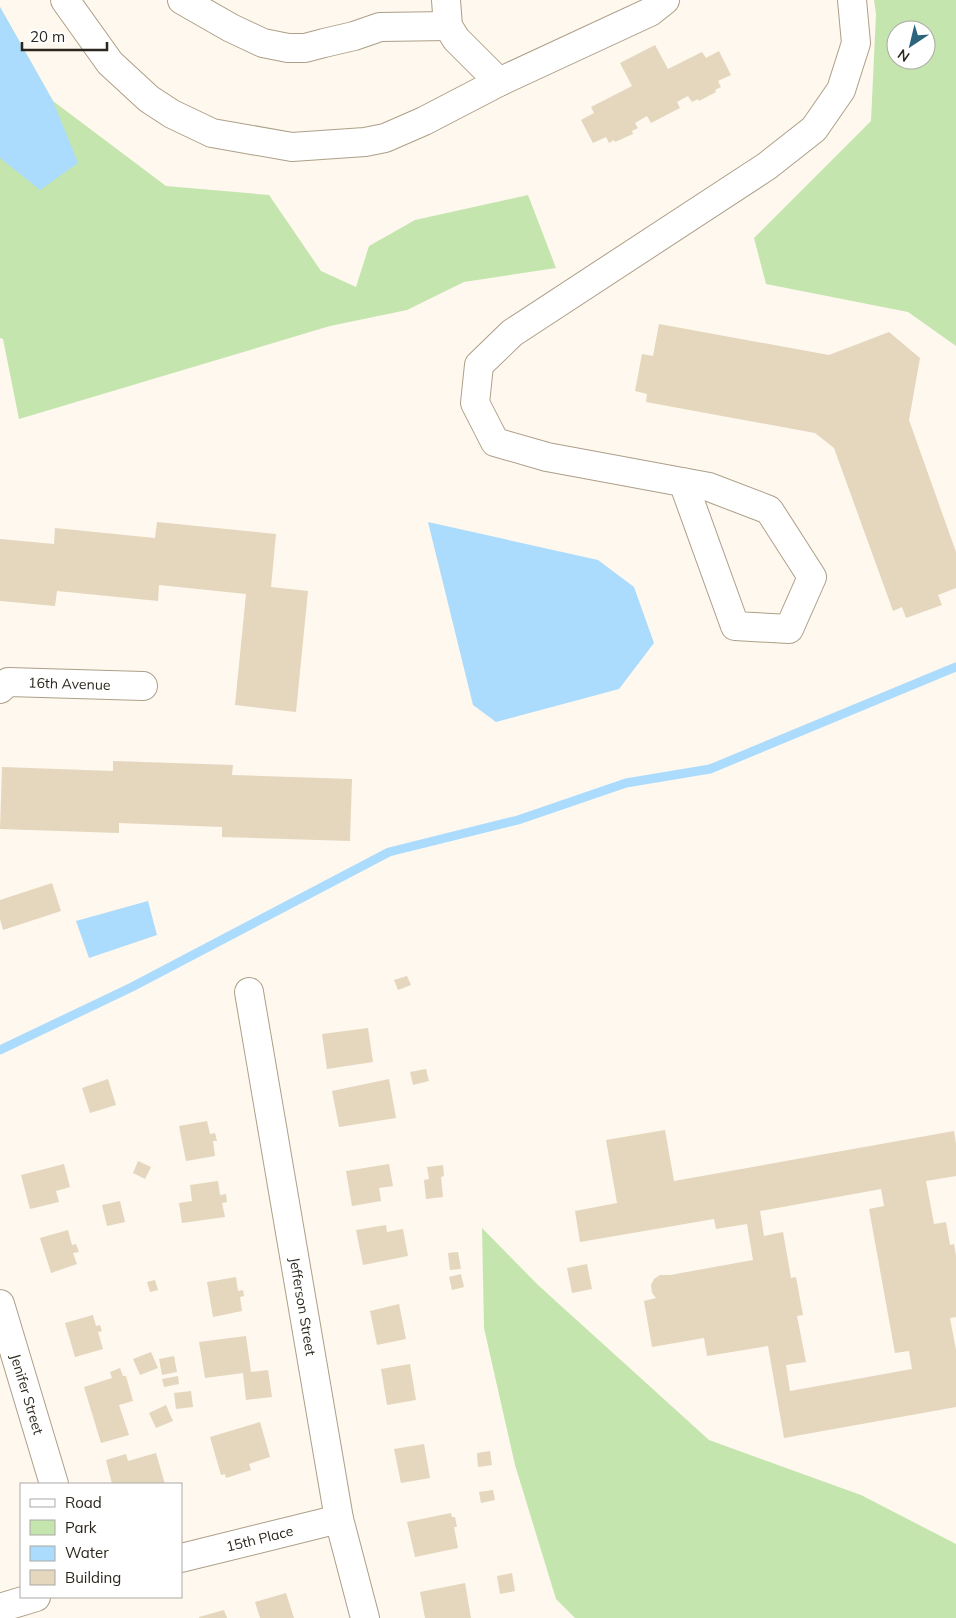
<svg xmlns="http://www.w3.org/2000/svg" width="956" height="1618" font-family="Mulish,sans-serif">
  <rect width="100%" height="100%" fill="#fef8ee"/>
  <path fill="#c5e5af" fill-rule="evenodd" d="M 874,0 L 956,0 L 956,346 L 908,312 L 766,284 L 754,238 L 871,121 L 876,14 ZM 896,30 L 926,30 L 926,60 L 896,60 Z
    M 0,7 L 53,101 L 166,186 L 269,195 L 321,271 L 356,287 L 369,246 L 415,220 L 528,195 L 556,268 L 464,282 L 407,310 L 330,326 L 19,419 L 3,339 L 0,338 Z
    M 482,1228 L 538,1285 L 709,1440 L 861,1495 L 956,1544 L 956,1618 L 575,1618 L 556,1599 L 515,1465 L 484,1328 Z"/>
  <path fill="#abdbfd" d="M 0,7 L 53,101 L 78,163 L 40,190 L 0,158 Z
    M 428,522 L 598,560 L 634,587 L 654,643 L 619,689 L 496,722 L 473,705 Z
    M 148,901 L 157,935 L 89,958 L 76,921 Z"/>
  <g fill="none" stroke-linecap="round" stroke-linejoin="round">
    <path stroke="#abdbfd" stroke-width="9" d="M 0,1050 L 132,987 L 389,852 L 518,820 L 626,783 L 710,769 L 956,667"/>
  </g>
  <path fill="#e5d6be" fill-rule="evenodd" d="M 655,45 L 668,69 L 702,52 L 706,58 L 719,51 L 731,75 L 718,81 L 721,87 L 715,90 L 716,92 L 699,101 L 698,99 L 692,102 L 688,96 L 677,102 L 680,108 L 651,123 L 647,116 L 635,123 L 638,128 L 632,131 L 633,134 L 615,142 L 614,140 L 609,143 L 606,137 L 593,143 L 581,120 L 594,113 L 591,107 L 632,86 L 620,63 Z
    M 659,324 L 829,355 L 889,332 L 920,358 L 909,420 L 956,552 L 956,588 L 938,595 L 942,605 L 906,618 L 902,607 L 893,611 L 834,448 L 815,433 L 646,402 L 647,394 L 635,391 L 642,354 L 653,356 Z
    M 157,522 L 276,534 L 271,587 L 308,591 L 296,712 L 235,705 L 246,594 L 159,585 L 158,601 L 57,591 L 55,606 L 0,601 L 0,539 L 54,544 L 55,528 L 155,538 Z
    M 113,761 L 233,765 L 232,775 L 352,779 L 350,841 L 222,837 L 222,827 L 119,823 L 119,833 L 0,829 L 2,767 L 113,771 Z
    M 52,883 L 61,911 L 3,930 L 0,919 L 0,900 Z
    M 407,976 L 411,985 L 398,990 L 394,980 Z
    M 368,1028 L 373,1062 L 327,1069 L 322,1034 Z
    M 426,1069 L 429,1081 L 413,1085 L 410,1072 Z
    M 108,1079 L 116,1105 L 90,1113 L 82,1088 Z
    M 389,1079 L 396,1118 L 339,1127 L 332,1091 Z
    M 207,1121 L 210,1134 L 215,1133 L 217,1141 L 213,1141 L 215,1156 L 186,1161 L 179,1126 Z
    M 665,1130 L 674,1181 L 954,1131 L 956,1144 L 956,1176 L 926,1181 L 934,1224 L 946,1222 L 950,1245 L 954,1244 L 956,1256 L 956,1317 L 950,1318 L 956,1350 L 956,1407 L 784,1438 L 768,1346 L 707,1356 L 704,1338 L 652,1347 L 644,1301 L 656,1298 L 652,1293 L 651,1285 L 654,1279 L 660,1275 L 670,1275 L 753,1260 L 747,1224 L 716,1229 L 714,1219 L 580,1242 L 575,1211 L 617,1203 L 606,1140 ZM 881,1189 L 884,1206 L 869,1209 L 895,1353 L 909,1351 L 912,1369 L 790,1391 L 786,1365 L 806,1362 L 797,1316 L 803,1315 L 796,1277 L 791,1278 L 783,1232 L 764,1236 L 760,1211 Z
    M 138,1161 L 151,1167 L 145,1179 L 133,1173 Z
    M 64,1164 L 70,1187 L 56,1191 L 59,1202 L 30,1209 L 21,1175 Z
    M 389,1164 L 393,1186 L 379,1188 L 381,1201 L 352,1206 L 346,1171 Z
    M 443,1165 L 444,1176 L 441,1177 L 443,1197 L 426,1199 L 424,1180 L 429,1179 L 427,1167 Z
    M 218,1181 L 220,1195 L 226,1194 L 227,1202 L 222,1203 L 225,1217 L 182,1223 L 179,1203 L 192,1201 L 190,1185 Z
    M 120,1201 L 125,1222 L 107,1226 L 102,1205 Z
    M 386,1225 L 387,1232 L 403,1229 L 408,1256 L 363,1265 L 356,1230 Z
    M 68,1230 L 72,1245 L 76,1244 L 79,1252 L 73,1253 L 77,1264 L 51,1273 L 40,1238 Z
    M 458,1252 L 461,1269 L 450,1270 L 448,1253 Z
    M 587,1264 L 592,1289 L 572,1293 L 567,1268 Z
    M 461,1274 L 464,1287 L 452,1290 L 449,1277 Z
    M 236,1277 L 238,1291 L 243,1290 L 244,1296 L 240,1297 L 242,1311 L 213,1317 L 207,1282 Z
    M 155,1280 L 158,1290 L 150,1292 L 147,1282 Z
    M 399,1304 L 406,1339 L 377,1345 L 370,1311 Z
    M 93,1315 L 96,1326 L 100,1325 L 102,1331 L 98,1332 L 103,1349 L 75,1357 L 65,1323 Z
    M 246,1336 L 251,1372 L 268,1370 L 272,1397 L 246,1400 L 243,1373 L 205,1378 L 199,1342 Z
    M 151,1352 L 158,1368 L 140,1375 L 133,1359 Z
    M 174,1356 L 177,1372 L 162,1375 L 159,1359 Z
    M 410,1364 L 416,1400 L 387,1405 L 381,1369 Z
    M 120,1368 L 123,1376 L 126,1376 L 133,1401 L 119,1405 L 129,1435 L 101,1443 L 84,1387 L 112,1378 L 110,1372 Z
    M 178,1376 L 179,1384 L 164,1387 L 162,1379 Z
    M 191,1391 L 193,1407 L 176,1409 L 174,1393 Z
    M 166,1405 L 173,1421 L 156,1428 L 149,1413 Z
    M 260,1422 L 270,1457 L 249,1464 L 251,1470 L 226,1478 L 225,1474 L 221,1475 L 210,1437 Z
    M 424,1444 L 430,1478 L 401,1483 L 394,1449 Z
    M 490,1451 L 492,1465 L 478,1467 L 477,1453 Z
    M 156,1453 L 165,1484 L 112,1484 L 106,1460 L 126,1454 L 128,1461 Z
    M 493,1490 L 495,1500 L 481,1503 L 479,1492 Z
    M 451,1513 L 452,1517 L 455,1517 L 457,1527 L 454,1527 L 458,1548 L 415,1557 L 407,1522 Z
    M 512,1573 L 515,1591 L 500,1594 L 497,1576 Z
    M 465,1583 L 471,1618 L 425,1618 L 420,1592 Z
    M 286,1593 L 294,1618 L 260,1618 L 255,1602 Z
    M 224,1610 L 227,1618 L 199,1618 L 199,1617 Z"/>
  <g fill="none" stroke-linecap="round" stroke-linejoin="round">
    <g stroke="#ad9f88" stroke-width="30">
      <g id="minor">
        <path d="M 65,0 L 110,63 L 149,99 L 172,114 L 212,133 L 292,147 L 365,142 L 385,138 L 424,121 L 499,82 L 650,12 L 665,0"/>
        <path d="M 182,0 L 231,28 L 263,43 L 288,48 L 305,48 L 324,43 L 354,36 L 380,27 L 448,26"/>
        <path d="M 446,0 L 448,26 L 456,39 L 499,82"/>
        <path d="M 683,482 L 735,626 L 789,629 L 812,577 L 769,510 L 709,487 L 547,457 L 495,442 L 475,403 L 479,365 L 512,333 L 767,166 L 814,129 L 841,90 L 856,43 L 852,0"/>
        <path id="s1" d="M 0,689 L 8,682 L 143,686"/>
        <path id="s2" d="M 249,992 L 339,1519 L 365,1618"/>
        <path id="s3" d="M 0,1304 L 54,1484"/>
        <path id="s4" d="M 181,1558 L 339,1519"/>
        <path d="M 0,1608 L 36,1597"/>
      </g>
    </g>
    <use href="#minor" stroke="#fff" stroke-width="28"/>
  </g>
  <g text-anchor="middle" stroke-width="4" stroke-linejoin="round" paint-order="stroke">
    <g font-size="14" fill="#2c271d" stroke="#fff">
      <text dy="5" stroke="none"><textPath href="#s1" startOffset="72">16th Avenue</textPath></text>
      <text dy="5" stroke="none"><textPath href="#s2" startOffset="319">Jefferson Street</textPath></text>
      <text dy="5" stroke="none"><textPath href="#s3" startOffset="94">Jenifer Street</textPath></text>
      <text dy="5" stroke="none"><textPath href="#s4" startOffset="81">15th Place</textPath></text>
    </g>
  </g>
  <rect x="20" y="1483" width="162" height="115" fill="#ffffff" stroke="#aba9a5"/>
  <rect x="30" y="1499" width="25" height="8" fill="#ffffff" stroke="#aba9a5"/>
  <text x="65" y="1508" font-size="15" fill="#2c271d">Road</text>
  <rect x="30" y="1520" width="25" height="15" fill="#c5e5af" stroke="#aba9a5"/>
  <text x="65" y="1533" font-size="15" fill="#2c271d">Park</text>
  <rect x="30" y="1546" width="25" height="15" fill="#abdbfd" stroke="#aba9a5"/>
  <text x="65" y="1558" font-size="15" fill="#2c271d">Water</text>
  <rect x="30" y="1570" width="25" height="15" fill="#e5d6be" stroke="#aba9a5"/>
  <text x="65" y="1583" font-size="15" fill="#2c271d">Building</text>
  <g transform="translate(911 45) rotate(215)"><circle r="24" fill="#ffffff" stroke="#aba9a5"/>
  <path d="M0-4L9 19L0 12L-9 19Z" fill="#2c647e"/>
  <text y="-8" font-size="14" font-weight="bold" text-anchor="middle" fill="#2c271d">N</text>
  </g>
  <path d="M22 42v8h85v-8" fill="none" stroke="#2c271d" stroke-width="2.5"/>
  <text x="30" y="42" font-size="15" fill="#2c271d" stroke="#ffffff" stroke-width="4" paint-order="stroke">20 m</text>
</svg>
